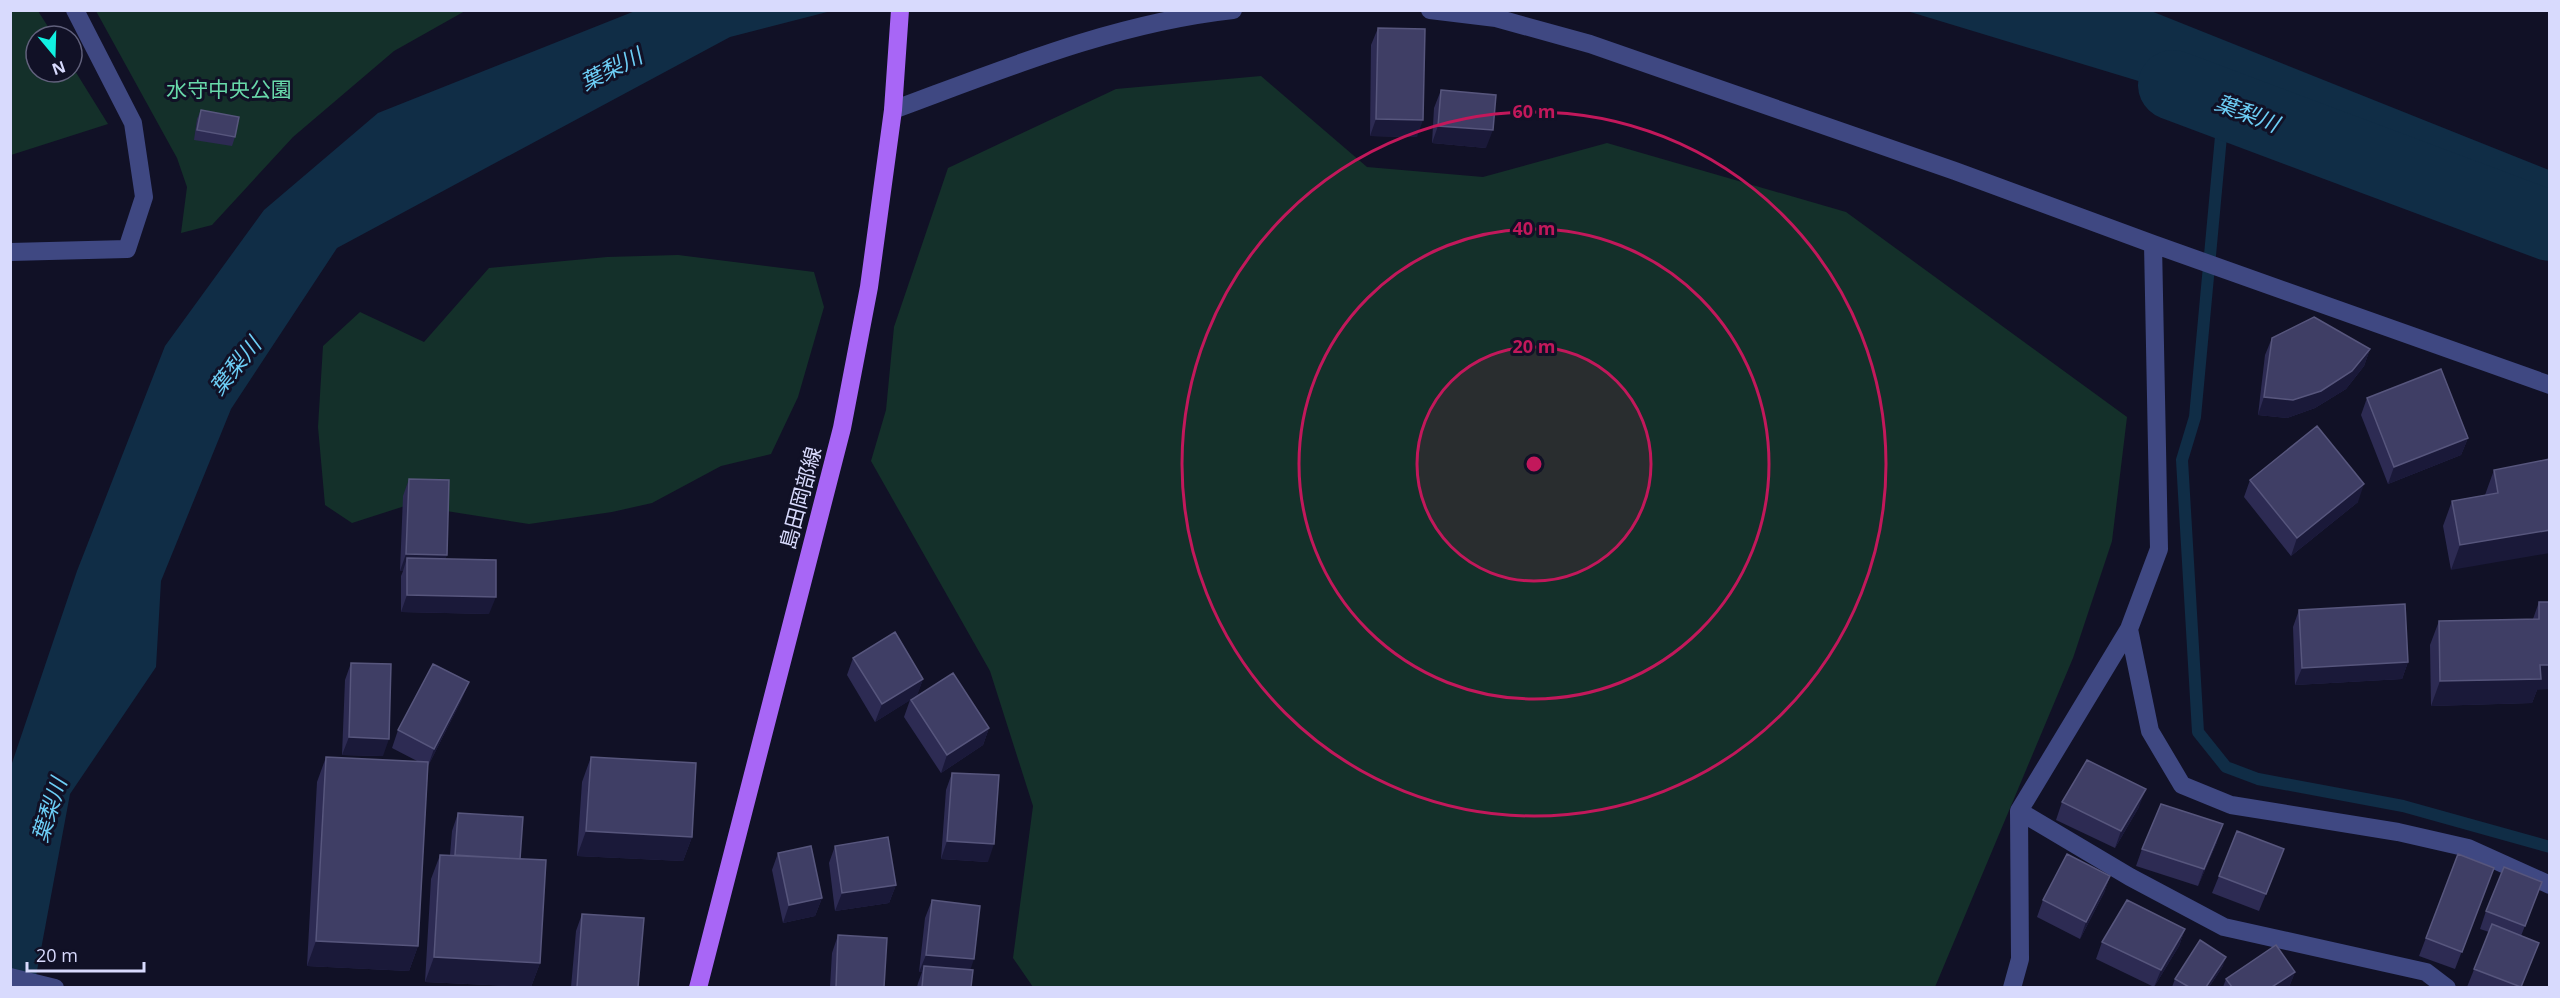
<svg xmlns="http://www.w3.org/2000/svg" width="2560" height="998" font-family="'Open Sans','Noto Sans JP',sans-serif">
  <rect width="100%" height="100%" fill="#111126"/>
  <path fill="#14302a" d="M 11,10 L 38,11 L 54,36 L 36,36 L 36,72 L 72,72 L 72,66 L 108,124 L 11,155 Z
    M 96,11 L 465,11 L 394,51 L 293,137 L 212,225 L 181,233 L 187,187 L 177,158 Z
    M 1261,76 L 1367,167 L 1483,177 L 1607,143 L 1846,212 L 2127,417 L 2112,541 L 2073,658 L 1935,987 L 1033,987 L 1013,958 L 1033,806 L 990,671 L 871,461 L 886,410 L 894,327 L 948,168 L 1116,89 Z
    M 678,255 L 814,272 L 824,307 L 798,397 L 771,454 L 721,466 L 652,503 L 612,512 L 529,524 L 408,505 L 352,523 L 325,505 L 318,427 L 323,346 L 360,312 L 424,342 L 489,268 L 607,257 Z"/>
  <path fill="#102d46" d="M 635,11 L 831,11 L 730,37 L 337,248 L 231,409 L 161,581 L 156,667 L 70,794 L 34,987 L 11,988 L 11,766 L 77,571 L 165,346 L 264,210 L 378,113 Z
    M 1907,11 L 2151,11 L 2549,170 L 2549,229 L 2521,215 L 2264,119 Z"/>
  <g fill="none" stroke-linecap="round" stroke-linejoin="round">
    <path stroke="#102d46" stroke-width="12" d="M 2224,104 L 2195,417 L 2182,460 L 2198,732 L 2226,767 L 2258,779 L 2403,806 L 2550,847"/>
    <path stroke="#102d46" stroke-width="70" d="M 2173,85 L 2550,226"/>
    <path stroke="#3f4882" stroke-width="18" d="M 1430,10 L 1496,18 L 1590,44 L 1955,171 L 2153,244 L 2550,385
      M 893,110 C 1004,69 1114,23 1233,10
      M 2153,244 L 2159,549 L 2129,629 L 2150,731 L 2182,785 L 2231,805 L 2398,832 L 2468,848 L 2550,885
      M 10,252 L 127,249 L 144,197 L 133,123 L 75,10
      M 2019,811 L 2130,877 L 2224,927 L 2426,972 L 2447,988
      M 10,977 L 55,988
      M 2012,988 L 2020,959 L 2019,811 L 2129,629"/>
    <path stroke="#a866f6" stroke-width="18" d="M 698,988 L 842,428 L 869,287 L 893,110 L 900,10"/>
  </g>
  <path fill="#2d2b53" d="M 1378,28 L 1417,137 L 1370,136 L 1371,45 Z
    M 1441,90 L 1486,148 L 1432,143 L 1434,108 Z
    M 201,110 L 235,137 L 232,146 L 194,140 L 197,119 Z
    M 2272,338 L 2370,349 L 2364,366 L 2346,389 L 2315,408 L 2287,418 L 2258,415 L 2265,355 Z
    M 2367,398 L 2468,438 L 2461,455 L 2388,484 L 2361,415 Z
    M 2550,459 L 2451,570 L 2443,526 L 2452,501 L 2485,495 L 2494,470 Z
    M 409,479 L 447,555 L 445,559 L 489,614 L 401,612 L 401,576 L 403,571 L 400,571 L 403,496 Z
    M 2250,480 L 2358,502 L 2291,556 L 2244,497 Z
    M 2539,602 L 2550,602 L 2537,690 L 2532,703 L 2431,706 L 2430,645 L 2439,621 L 2533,619 Z
    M 2299,610 L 2408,662 L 2402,679 L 2295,685 L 2293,627 Z
    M 853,658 L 923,679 L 917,695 L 989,728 L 983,745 L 941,773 L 904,717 L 910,700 L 875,722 L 847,675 Z
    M 351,663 L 383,756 L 342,755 L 345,680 Z
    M 462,699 L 428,766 L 418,946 L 409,971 L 307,966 L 317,782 L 326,757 L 419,762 L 392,748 L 398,730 Z
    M 591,757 L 692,837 L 683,861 L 577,856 L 582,782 Z
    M 952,773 L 988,862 L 941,859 L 946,790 Z
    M 2062,802 L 2139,807 L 2115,848 L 2056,820 Z
    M 458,813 L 520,859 L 540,963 L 531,987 L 425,982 L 431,879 L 440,855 L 450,855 L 452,831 Z
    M 2217,842 L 2198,886 L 2136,866 L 2142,849 Z
    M 835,846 L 896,885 L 889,903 L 835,911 L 829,863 Z
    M 778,853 L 822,898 L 815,916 L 783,923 L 772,870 Z
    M 2458,854 L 2494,868 L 2455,969 L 2419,956 Z
    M 2277,867 L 2259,911 L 2212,893 L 2219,876 Z
    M 2110,876 L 2104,893 L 2080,939 L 2037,917 L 2043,900 Z
    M 2542,882 L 2521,936 L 2539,943 L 2521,987 L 2467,987 L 2489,932 L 2480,929 L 2486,911 Z
    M 932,900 L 971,970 L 971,987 L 917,987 L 918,983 L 922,972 L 919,972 L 925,918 Z
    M 582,914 L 638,987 L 571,987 L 576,931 Z
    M 2185,929 L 2179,946 L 2154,987 L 2096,959 L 2102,942 Z
    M 838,935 L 884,987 L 830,987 L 832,953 Z
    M 2223,966 L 2209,987 L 2172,987 L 2175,979 Z
    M 2295,972 L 2289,987 L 2223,987 L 2226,979 Z"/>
  <path fill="#1a1939" d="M 1376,119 L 1423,120 L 1417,137 L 1370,136 Z
    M 1438,126 L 1493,130 L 1486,148 L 1432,143 Z
    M 2370,349 L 2364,366 L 2346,389 L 2315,408 L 2287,418 L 2258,415 L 2264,397 Z
    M 2468,438 L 2461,455 L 2388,484 L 2394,467 Z
    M 2364,484 L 2358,502 L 2291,556 L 2297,538 Z
    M 2550,530 L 2550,553 L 2451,570 L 2460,545 Z
    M 406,554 L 447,555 L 440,572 L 407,558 L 403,571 L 400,571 Z
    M 407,595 L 496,597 L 489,614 L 401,612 Z
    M 2408,662 L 2402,679 L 2295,685 L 2302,668 Z
    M 2540,665 L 2550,665 L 2550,689 L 2537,690 L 2532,703 L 2431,706 L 2440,681 Z
    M 923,679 L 917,696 L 875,722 L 882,704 Z
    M 469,682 L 462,699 L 428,766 L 434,749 Z
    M 989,728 L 983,745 L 941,773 L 947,755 Z
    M 349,737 L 389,739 L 383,756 L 342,755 Z
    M 2146,789 L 2139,807 L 2115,848 L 2121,831 Z
    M 2223,824 L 2217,842 L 2198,886 L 2204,869 Z
    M 586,831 L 692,837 L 683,861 L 577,856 Z
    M 947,841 L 994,844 L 988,862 L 941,859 Z
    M 2110,876 L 2104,893 L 2080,939 L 2086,922 Z
    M 896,885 L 889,903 L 835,911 L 842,893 Z
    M 822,898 L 815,916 L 783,923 L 789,905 Z
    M 2185,929 L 2179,946 L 2154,987 L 2161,970 Z
    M 316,941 L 418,946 L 409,971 L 307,966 Z
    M 926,955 L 974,959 L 968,977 L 924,966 L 922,972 L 919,972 Z
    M 434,957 L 540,963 L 531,987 L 425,982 Z
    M 2226,957 L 2223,966 L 2209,987 L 2206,987 Z
    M 2295,972 L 2289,987 L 2272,987 Z"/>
  <path fill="#3f3e65" stroke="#57567d" stroke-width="1.5" d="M 1378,28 L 1425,29 L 1423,120 L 1376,119 Z
    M 1441,90 L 1496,95 L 1493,130 L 1438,126 Z
    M 201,110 L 239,117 L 235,137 L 197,130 Z
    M 2314,317 L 2370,349 L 2352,371 L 2321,391 L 2293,400 L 2264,397 L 2272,338 Z
    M 2441,369 L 2468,438 L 2394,467 L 2367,398 Z
    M 2317,426 L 2364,484 L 2297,538 L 2250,480 Z
    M 2550,459 L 2550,530 L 2460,545 L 2452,501 L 2498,493 L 2494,470 Z
    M 409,479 L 449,480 L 447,555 L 406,554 Z
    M 407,558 L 496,560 L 496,597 L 407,595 Z
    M 2539,602 L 2550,602 L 2550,665 L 2540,665 L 2541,679 L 2440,681 L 2439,621 L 2539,619 Z
    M 2405,604 L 2408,662 L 2302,668 L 2299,610 Z
    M 895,632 L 923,679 L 882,704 L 853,658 Z
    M 351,663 L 391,664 L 389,739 L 349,737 Z
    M 433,664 L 469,682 L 434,749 L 398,730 Z
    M 953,673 L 989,728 L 947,755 L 911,700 Z
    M 326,757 L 428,762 L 418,946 L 316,941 Z
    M 591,757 L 696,763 L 692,837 L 586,831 Z
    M 2087,760 L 2146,789 L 2121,831 L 2062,802 Z
    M 952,773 L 999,775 L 994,844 L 947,841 Z
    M 2161,804 L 2223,824 L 2204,869 L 2142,849 Z
    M 458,813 L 523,817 L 520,859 L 455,855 Z
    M 2237,831 L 2284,849 L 2266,894 L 2219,876 Z
    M 888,837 L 896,885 L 842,893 L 835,846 Z
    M 811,846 L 822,898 L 789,905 L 778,853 Z
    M 2067,854 L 2110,876 L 2086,922 L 2043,900 Z
    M 2458,854 L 2494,868 L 2462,952 L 2426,938 Z
    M 440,855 L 546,860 L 540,963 L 434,957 Z
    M 2504,867 L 2542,882 L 2525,926 L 2486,911 Z
    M 932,900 L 980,906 L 974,959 L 926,955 Z
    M 2127,900 L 2185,929 L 2161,970 L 2102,942 Z
    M 582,914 L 644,918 L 638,987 L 577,987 Z
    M 2492,924 L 2539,943 L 2521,987 L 2474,969 Z
    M 838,935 L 887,938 L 884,987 L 836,987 Z
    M 2200,940 L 2226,957 L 2206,987 L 2189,987 L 2175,979 Z
    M 2276,945 L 2295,972 L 2272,987 L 2232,987 L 2226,979 Z
    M 924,966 L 973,970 L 971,987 L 922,987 Z"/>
  <circle cx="1534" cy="464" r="117" fill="#c2185b" fill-opacity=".12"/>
  <g fill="none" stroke="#c2185b" stroke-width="3">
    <circle cx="1534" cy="464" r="117"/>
    <circle cx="1534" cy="464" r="235"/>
    <circle cx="1534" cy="464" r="352"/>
  </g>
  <g text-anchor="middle" stroke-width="6" stroke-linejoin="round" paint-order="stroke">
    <g font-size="21" fill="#68d9aa" stroke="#111126">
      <text x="229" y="97">水守中央公園</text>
    </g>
    <g font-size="21" fill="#d8dafd" stroke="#111126">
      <text transform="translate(801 498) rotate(-75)" y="7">島田岡部線</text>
    </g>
    <g font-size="22" font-style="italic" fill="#6dcef6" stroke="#111126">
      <text transform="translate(611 69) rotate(-27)" y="8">葉梨川</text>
      <text transform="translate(2247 113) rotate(21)" y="8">葉梨川</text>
      <text transform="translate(235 366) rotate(-51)" y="8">葉梨川</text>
      <text transform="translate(49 810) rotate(-72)" y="8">葉梨川</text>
    </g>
  </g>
  <circle cx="1534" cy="464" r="9" fill="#c2185b" stroke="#111126" stroke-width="3"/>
  <g font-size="18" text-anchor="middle" font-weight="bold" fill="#c2185b" stroke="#111126" stroke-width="6" stroke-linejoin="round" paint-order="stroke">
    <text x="1534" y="118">60 m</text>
    <text x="1534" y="235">40 m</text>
    <text x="1534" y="353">20 m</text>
  </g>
  <rect width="2560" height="998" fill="none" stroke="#d8dafd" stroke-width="24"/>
  <g transform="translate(54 54) rotate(161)"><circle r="28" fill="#111126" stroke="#61617c" stroke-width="1.5"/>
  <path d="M0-4.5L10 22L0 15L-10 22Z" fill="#11f0e1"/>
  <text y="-9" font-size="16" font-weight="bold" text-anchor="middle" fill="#d8dafd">N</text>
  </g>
  <path d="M27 962v9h117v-9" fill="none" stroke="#d8dafd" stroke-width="3"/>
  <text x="36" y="962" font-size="18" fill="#d8dafd" stroke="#111126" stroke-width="4.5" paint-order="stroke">20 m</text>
</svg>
